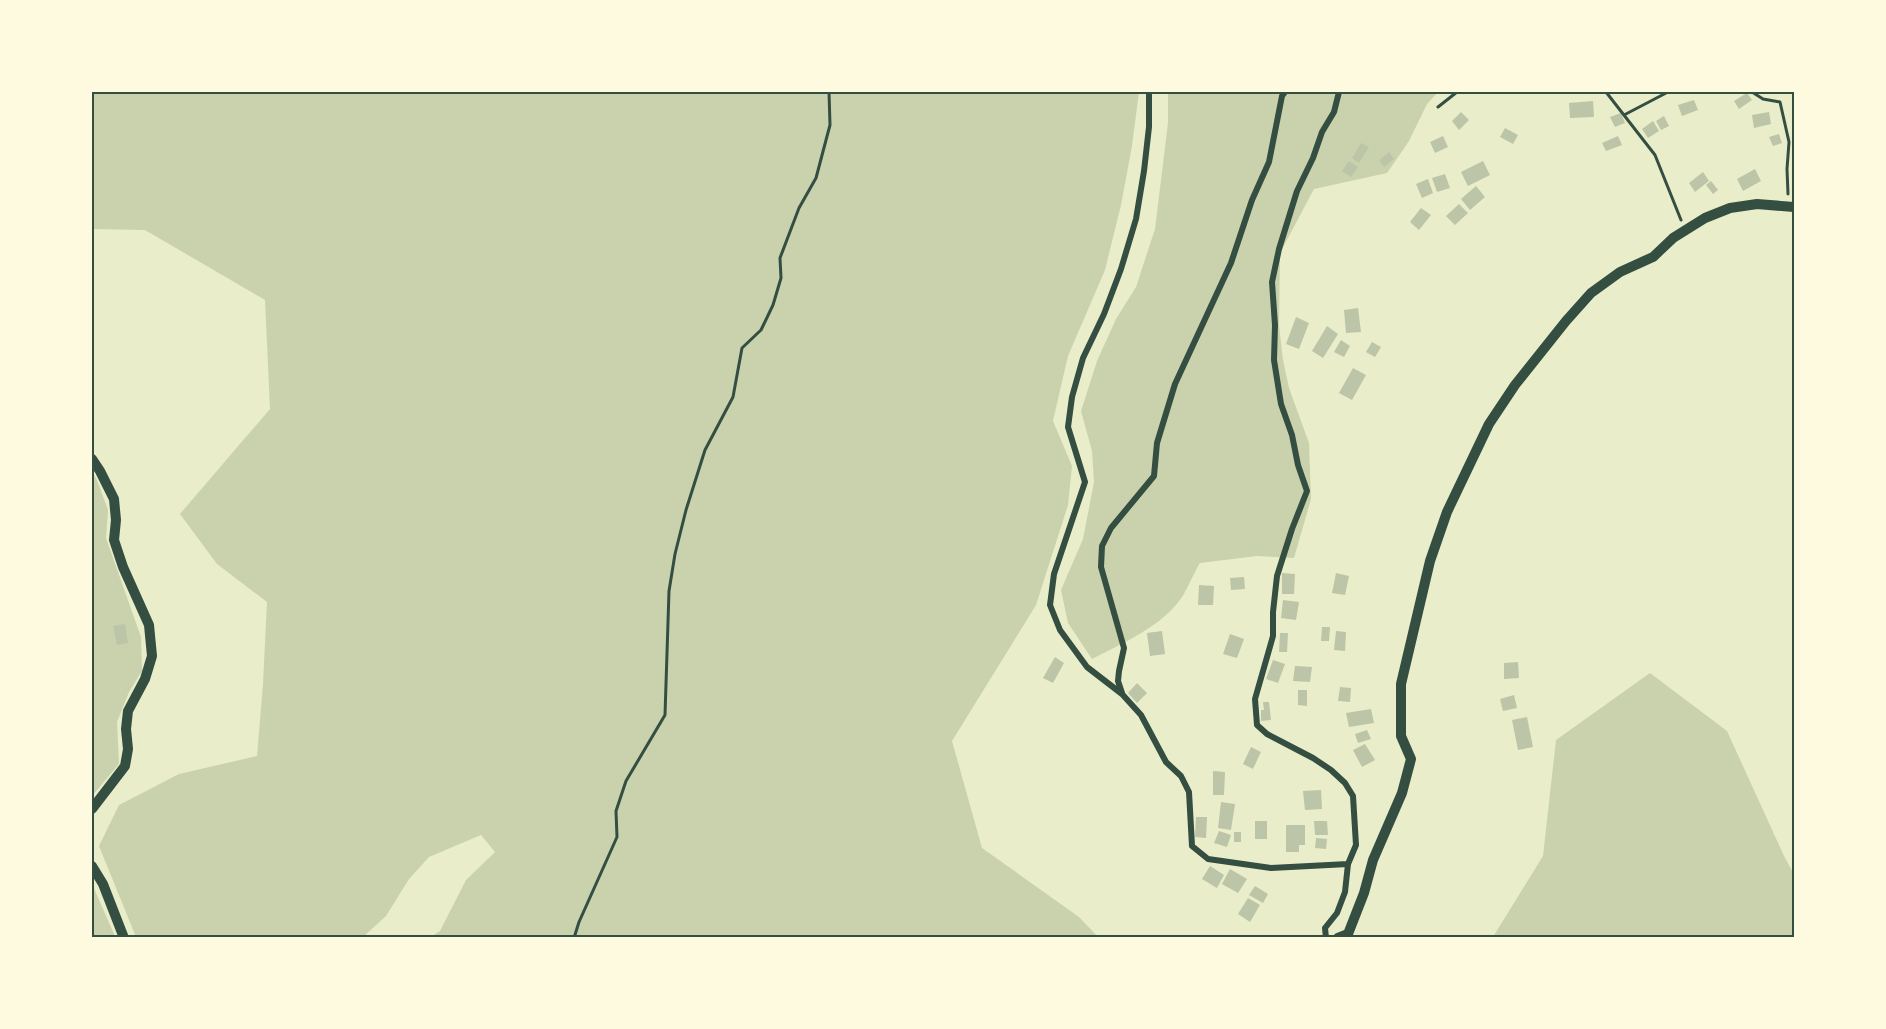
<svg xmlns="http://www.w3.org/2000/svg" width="1886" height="1029" font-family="Signika,sans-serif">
  <rect width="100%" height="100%" fill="#e9edc9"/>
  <path fill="#cad2ad" d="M 92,92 L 1139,92 L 1132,146 L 1121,205 L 1105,270 L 1068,356 L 1053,421 L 1072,466 L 1068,505 L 1036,605 L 952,741 L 982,848 L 1079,917 L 1098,937 L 431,937 L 440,931 L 466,880 L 495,852 L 481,835 L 429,857 L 409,879 L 386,916 L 363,937 L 136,937 L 99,846 L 119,805 L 179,774 L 257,756 L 263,684 L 267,602 L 217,564 L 180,514 L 270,409 L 265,300 L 145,230 L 92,229 Z
    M 1168,92 L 1438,92 L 1427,104 L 1409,141 L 1387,173 L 1314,189 L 1280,253 L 1279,325 L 1283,360 L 1289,388 L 1309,443 L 1311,499 L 1294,558 L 1257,556 L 1200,563 C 1192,576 1186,594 1176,605 C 1154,630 1121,644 1092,659 L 1068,623 L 1061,590 L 1083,539 L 1094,482 L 1092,451 L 1081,411 L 1097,361 L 1116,319 L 1136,287 L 1155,229 L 1168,123 Z
    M 92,472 L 97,480 L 108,510 L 106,538 L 141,637 L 142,671 L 129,692 L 117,722 L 119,764 L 92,796 Z
    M 1650,673 L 1727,731 L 1784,856 L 1794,874 L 1794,937 L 1493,937 L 1543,856 L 1556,740 Z
    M 92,884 L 114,934 L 114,937 L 92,937 Z"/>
  <path fill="#bcc5a7" d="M 1747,93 L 1752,100 L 1739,109 L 1734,101 Z
    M 1694,100 L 1698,110 L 1682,116 L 1678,105 Z
    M 1593,101 L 1594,117 L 1570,118 L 1569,103 Z
    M 1461,112 L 1469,120 L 1459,130 L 1452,121 Z
    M 1769,112 L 1771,124 L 1754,128 L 1752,115 Z
    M 1621,113 L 1625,123 L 1615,127 L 1610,117 Z
    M 1664,116 L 1669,126 L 1661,130 L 1656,121 Z
    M 1653,121 L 1659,131 L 1648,138 L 1642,129 Z
    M 1505,128 L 1518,135 L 1513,144 L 1500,137 Z
    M 1779,134 L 1782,143 L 1773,146 L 1769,137 Z
    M 1443,136 L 1448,147 L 1435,153 L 1430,142 Z
    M 1618,136 L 1622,145 L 1606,151 L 1602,143 Z
    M 1361,143 L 1369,147 L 1359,163 L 1352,158 Z
    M 1389,152 L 1394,159 L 1384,167 L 1379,160 Z
    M 1349,161 L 1358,167 L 1351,177 L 1342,171 Z
    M 1483,161 L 1490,175 L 1468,186 L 1461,172 Z
    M 1755,169 L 1761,181 L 1743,191 L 1737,179 Z
    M 1703,172 L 1709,181 L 1695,192 L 1689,183 Z
    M 1445,174 L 1450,188 L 1437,192 L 1432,178 Z
    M 1428,179 L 1433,193 L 1422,198 L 1416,184 Z
    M 1711,181 L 1718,190 L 1713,194 L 1706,185 Z
    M 1476,186 L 1485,197 L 1470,210 L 1461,199 Z
    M 1459,204 L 1468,213 L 1455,225 L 1446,216 Z
    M 1421,208 L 1431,215 L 1419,230 L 1410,222 Z
    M 1358,308 L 1361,332 L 1346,333 L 1344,310 Z
    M 1296,317 L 1309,323 L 1299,349 L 1286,344 Z
    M 1327,326 L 1338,334 L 1323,358 L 1312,351 Z
    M 1341,340 L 1350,346 L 1344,357 L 1334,352 Z
    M 1372,342 L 1381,347 L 1375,357 L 1366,352 Z
    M 1353,368 L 1366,375 L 1352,400 L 1339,393 Z
    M 1282,573 L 1295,574 L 1294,594 L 1282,594 Z
    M 1336,573 L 1349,576 L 1345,595 L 1332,593 Z
    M 1244,577 L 1245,589 L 1231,590 L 1230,578 Z
    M 1199,585 L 1214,586 L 1213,605 L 1198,605 Z
    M 1283,600 L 1299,602 L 1296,620 L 1281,618 Z
    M 125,624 L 128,643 L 117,645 L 113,626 Z
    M 1322,627 L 1330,627 L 1329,641 L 1321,641 Z
    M 1162,631 L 1165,654 L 1150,656 L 1147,633 Z
    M 1336,631 L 1346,632 L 1345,651 L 1334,650 Z
    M 1280,633 L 1288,633 L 1287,652 L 1279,652 Z
    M 1230,634 L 1244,639 L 1237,658 L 1223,654 Z
    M 1055,657 L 1064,663 L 1053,683 L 1043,678 Z
    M 1273,660 L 1285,664 L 1278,683 L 1266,679 Z
    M 1518,662 L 1519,678 L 1504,679 L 1504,663 Z
    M 1295,666 L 1312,667 L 1310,682 L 1293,681 Z
    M 1137,683 L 1147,693 L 1137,703 L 1128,693 Z
    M 1340,687 L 1351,688 L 1350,702 L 1338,701 Z
    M 1298,690 L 1307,690 L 1307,706 L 1298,705 Z
    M 1514,695 L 1517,708 L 1503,711 L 1500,699 Z
    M 1263,702 L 1269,702 L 1271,720 L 1261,721 L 1261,710 L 1264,710 Z
    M 1371,709 L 1374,723 L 1349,727 L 1346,713 Z
    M 1527,717 L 1533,747 L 1518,750 L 1512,720 Z
    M 1367,730 L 1371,739 L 1358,743 L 1355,734 Z
    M 1365,744 L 1375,760 L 1362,767 L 1353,750 Z
    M 1251,747 L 1261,752 L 1253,769 L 1243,764 Z
    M 1213,771 L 1225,772 L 1224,795 L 1213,795 Z
    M 1321,790 L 1322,809 L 1305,810 L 1303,791 Z
    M 1221,802 L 1235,804 L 1231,830 L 1218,828 Z
    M 1196,817 L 1207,817 L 1206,838 L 1195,837 Z
    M 1255,821 L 1267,821 L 1267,839 L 1255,839 Z
    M 1314,821 L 1327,821 L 1328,835 L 1315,835 Z
    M 1286,825 L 1305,825 L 1305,845 L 1299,845 L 1299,852 L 1286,852 Z
    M 1219,831 L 1231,835 L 1227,847 L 1214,843 Z
    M 1234,832 L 1241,832 L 1241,842 L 1234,842 Z
    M 1316,838 L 1327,839 L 1326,849 L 1315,848 Z
    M 1210,866 L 1224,875 L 1217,888 L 1202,879 Z
    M 1230,869 L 1247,879 L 1238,893 L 1222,884 Z
    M 1255,886 L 1268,894 L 1263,903 L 1249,895 Z
    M 1248,898 L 1260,905 L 1250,922 L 1238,914 Z"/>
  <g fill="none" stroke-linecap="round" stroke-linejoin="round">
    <path stroke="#344e41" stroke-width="3" d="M 1606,92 L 1655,155 L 1681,220
      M 1752,92 L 1763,99 L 1780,102 L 1789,142 L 1787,169 L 1788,194
      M 1438,107 L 1457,92
      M 1624,115 L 1668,92
      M 574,938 L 579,922 L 617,837 L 616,811 L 626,781 L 665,715 L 669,591 L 675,554 L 686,510 L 705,450 L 733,397 L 742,348 L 761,330 L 773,305 L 781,278 L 780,258 L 799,208 L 816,178 L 830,125 L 829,92"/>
    <path stroke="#344e41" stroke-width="6" d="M 1149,92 L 1149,127 L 1144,171 L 1136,219 L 1121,269 L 1104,314 L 1083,358 L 1072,397 L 1068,427 L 1085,482 L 1054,574 L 1050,605 L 1060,630 L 1087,667 L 1122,694 L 1141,715 L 1166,762 L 1181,776 L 1189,792 L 1192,846 L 1208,859 L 1271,868 L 1348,864
      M 1122,693 L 1118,681 L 1119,671 L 1124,648 L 1101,567 L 1102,546 L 1111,528 L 1154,476 L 1157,443 L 1175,384 L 1231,263 L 1252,200 L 1269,162 L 1282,96 L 1285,92
      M 1326,938 L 1325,928 L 1337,913 L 1345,892 L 1348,864 L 1356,845 L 1353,796 L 1345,783 L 1331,770 L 1313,758 L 1267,734 L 1257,725 L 1255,699 L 1273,636 L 1273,612 L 1277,576 L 1292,529 L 1307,491 L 1298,465 L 1292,435 L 1281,404 L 1274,360 L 1275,325 L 1272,282 L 1279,249 L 1297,191 L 1313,158 L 1322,132 L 1334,112 L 1339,92"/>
    <path stroke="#344e41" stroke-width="10" d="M 92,459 L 100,471 L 114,499 L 116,520 L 114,540 L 123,567 L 149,625 L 152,656 L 145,679 L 128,711 L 126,729 L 128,749 L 125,766 L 92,809
      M 92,866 L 103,884 L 124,938
      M 1338,938 L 1348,934 L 1364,893 L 1373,860 L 1402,793 L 1411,759 L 1401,736 L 1401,684 L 1430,561 L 1447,512 L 1489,424 L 1515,385 L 1566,321 L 1591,293 L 1620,272 L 1653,257 L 1673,238 L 1705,218 L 1730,208 L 1757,204 L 1794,207"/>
  </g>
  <rect width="1886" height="1029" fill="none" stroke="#fefae0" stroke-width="186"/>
  <rect x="93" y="93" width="1700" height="843" fill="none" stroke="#344e41" stroke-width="2"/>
</svg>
